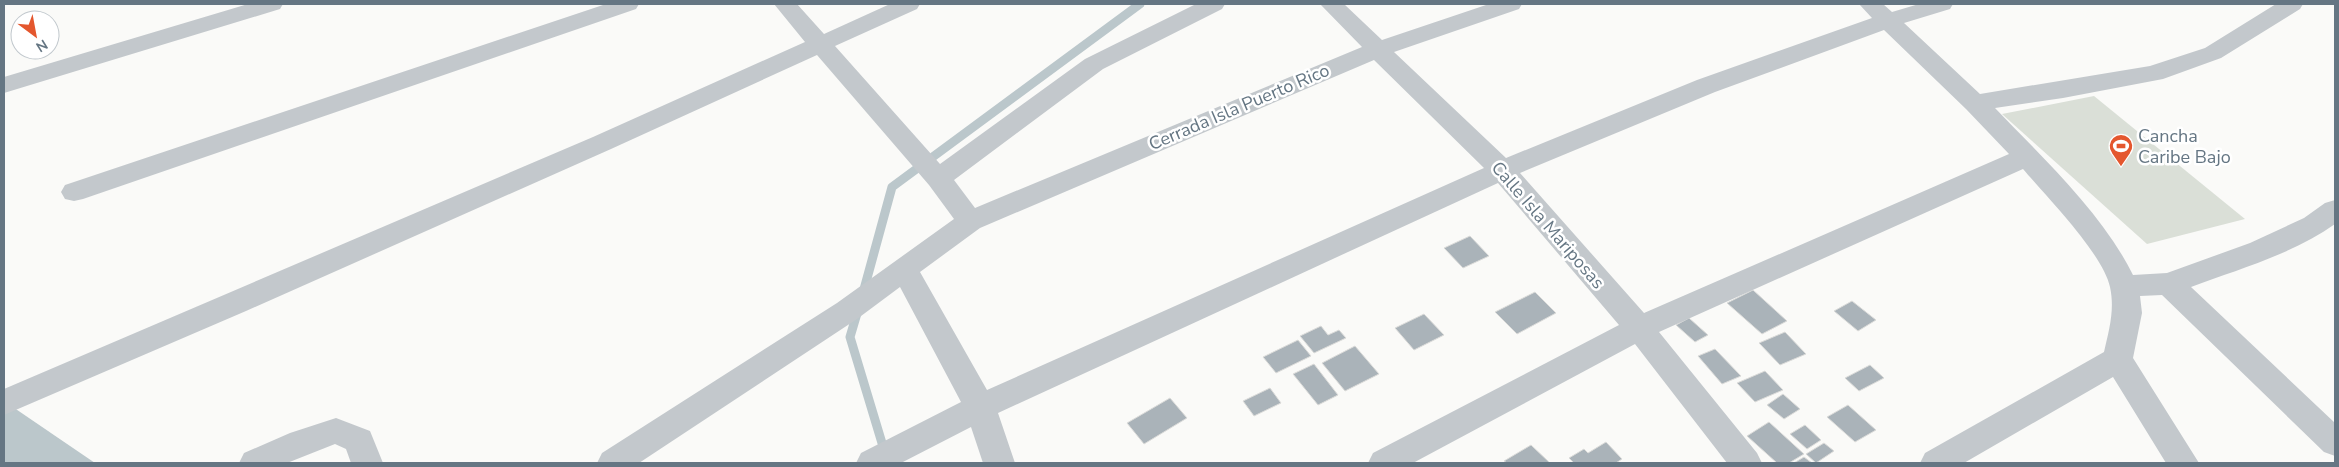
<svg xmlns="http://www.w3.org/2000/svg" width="2339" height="467" font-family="'Nunito Sans',sans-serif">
  <rect width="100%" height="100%" fill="#fafaf8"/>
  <path fill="#dadfd7" d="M 2094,96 L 2245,219 L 2147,244 L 2002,114 Z"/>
  <path fill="#bbc7cb" d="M 4,401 L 95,463 L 4,463 Z"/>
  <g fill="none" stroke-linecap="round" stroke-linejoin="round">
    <path stroke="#bbc7cb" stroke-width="9" d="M 863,293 L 892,187 L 1140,4
      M 858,310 L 850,337 L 888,463"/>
  </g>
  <path fill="#aab3b9" stroke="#dcdcda" d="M 1470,236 L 1489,256 L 1463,268 L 1444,248 Z
    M 1753,290 L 1787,321 L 1762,334 L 1727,303 Z
    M 1535,292 L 1556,313 L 1517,334 L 1495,312 Z
    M 1852,301 L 1876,320 L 1858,331 L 1834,311 Z
    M 1424,314 L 1444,335 L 1414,350 L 1395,328 Z
    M 1689,318 L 1708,335 L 1695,342 L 1676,325 Z
    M 1321,326 L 1328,335 L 1339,330 L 1346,338 L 1314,353 L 1300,336 Z
    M 1785,332 L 1806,354 L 1780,365 L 1759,343 Z
    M 1298,340 L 1311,356 L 1276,373 L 1263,357 Z
    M 1355,346 L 1379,374 L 1345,391 L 1322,363 Z
    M 1715,349 L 1741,376 L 1722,384 L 1698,356 Z
    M 1314,364 L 1338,395 L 1318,405 L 1293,374 Z
    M 1870,365 L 1884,378 L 1859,391 L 1845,378 Z
    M 1765,371 L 1783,390 L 1755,402 L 1737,383 Z
    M 1270,388 L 1281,403 L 1254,416 L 1243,401 Z
    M 1783,394 L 1800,409 L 1784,419 L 1767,405 Z
    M 1170,398 L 1187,418 L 1144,444 L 1127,423 Z
    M 1848,405 L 1876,430 L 1855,442 L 1827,417 Z
    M 1769,422 L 1804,454 L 1789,463 L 1777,463 L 1747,436 Z
    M 1805,425 L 1821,440 L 1807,449 L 1790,434 Z
    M 1606,442 L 1622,459 L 1616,463 L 1574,463 L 1569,458 L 1584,449 L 1588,453 Z
    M 1824,443 L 1834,451 L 1816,463 L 1806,454 Z
    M 1531,445 L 1550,463 L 1507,463 L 1504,461 Z
    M 1804,457 L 1812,463 L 1794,463 Z"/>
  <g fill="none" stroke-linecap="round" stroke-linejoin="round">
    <path fill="#c3c8cc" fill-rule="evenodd" d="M 248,4 L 283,4 L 280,9 L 4,93 L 4,77 Z
      M 606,4 L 639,4 L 636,9 L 83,199 L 74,201 L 65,199 L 61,192 L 65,185 Z
      M 774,4 L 797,4 L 824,34 L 890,4 L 920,4 L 917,9 L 835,46 L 940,164 L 1085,59 L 1196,4 L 1225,4 L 1222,9 L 1103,69 L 954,180 L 975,208 L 1362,47 L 1320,4 L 1344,4 L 1382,40 L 1489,4 L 1522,4 L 1519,9 L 1394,52 L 1506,158 L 1697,80 L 1872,18 L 1859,4 L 1883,4 L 1892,12 L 1919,4 L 1953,4 L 1950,9 L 1904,23 L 1980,94 L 2150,66 L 2205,48 L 2276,4 L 2303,4 L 2300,9 L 2221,58 L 2163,79 L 2063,98 L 1995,108 C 2042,157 2103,214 2133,275 L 2167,273 L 2250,243 L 2304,218 L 2325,203 L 2335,200 L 2335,224 C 2293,254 2239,269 2191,287 L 2335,423 L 2335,456 L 2324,452 L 2162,295 L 2140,296 L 2142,313 L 2133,358 L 2199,463 L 2166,463 L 2113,377 L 1964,463 L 1920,463 L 1925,453 L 2104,352 C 2109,330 2115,310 2110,287 C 2103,254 2046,196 2023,169 L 1659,332 L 1757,453 L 1762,463 L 1727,463 L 1635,344 L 1413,463 L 1368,463 L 1373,453 L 1619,325 L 1498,183 L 998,413 L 1015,463 L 983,463 L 971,427 L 901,463 L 856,463 L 861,453 L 961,402 L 900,287 L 857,319 L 639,463 L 597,463 L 602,453 L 837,303 L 954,219 L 929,185 L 817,55 L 611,149 L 246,311 L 4,415 L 4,389 L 593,137 L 805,42 ZM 1884,30 L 1966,109 L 2009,154 L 1644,313 L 1520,173 L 1715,92 ZM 1374,60 L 1484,168 L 987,390 L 920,272 L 980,228 Z
      M 336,418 L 370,431 L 383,463 L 351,463 L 346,449 L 335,444 L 287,463 L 239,463 L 244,453 L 290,433 Z"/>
  </g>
  <defs>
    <g id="stadium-pin" transform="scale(1.25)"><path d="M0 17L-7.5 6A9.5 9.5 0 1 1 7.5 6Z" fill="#e4572e" stroke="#fff"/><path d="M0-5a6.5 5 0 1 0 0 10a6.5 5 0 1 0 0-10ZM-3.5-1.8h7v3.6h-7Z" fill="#fff"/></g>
  </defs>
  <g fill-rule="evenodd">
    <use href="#stadium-pin" x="2121" y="146"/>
  </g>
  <g text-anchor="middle" stroke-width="5" stroke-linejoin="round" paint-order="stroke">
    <g font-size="18" fill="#657683" stroke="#fff">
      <text transform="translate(1239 107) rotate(-23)" y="6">Cerrada Isla Puerto Rico</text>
      <text transform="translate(1548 225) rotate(49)" y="6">Calle Isla Mariposas</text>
    </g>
    <g font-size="18" fill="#657683" stroke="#fff" text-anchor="start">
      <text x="2138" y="142">Cancha<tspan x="2138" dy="21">Caribe Bajo</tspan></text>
    </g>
  </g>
  <rect width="2339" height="467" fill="none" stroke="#657683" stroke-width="10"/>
  <g transform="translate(35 35) rotate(148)"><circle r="24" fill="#ffffff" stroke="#c1c8cd"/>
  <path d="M0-4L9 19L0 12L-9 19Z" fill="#e4572e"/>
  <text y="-8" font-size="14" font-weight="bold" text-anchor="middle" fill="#657683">N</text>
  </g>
</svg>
